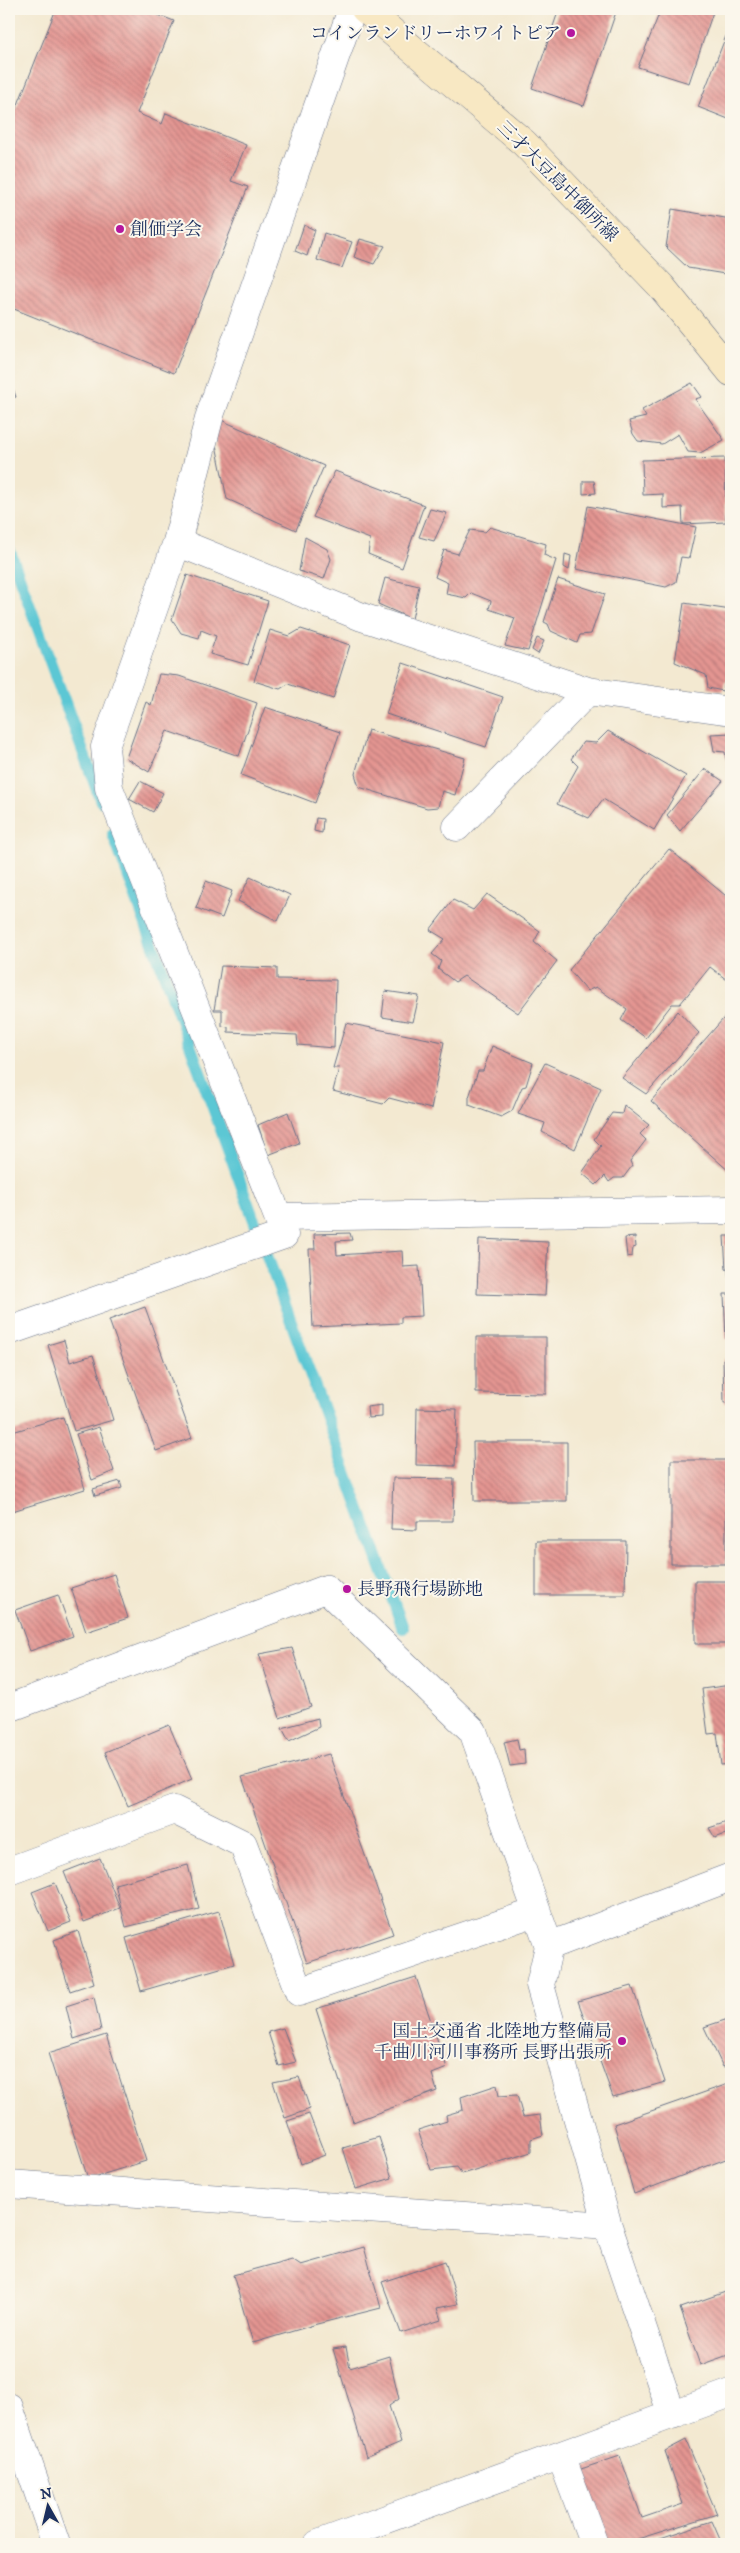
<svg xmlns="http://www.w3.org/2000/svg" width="740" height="2553" font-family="'IM FELL DW Pica','Noto Serif JP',serif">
  <defs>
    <pattern id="building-back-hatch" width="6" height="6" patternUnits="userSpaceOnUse" patternTransform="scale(1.25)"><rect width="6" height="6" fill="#e49591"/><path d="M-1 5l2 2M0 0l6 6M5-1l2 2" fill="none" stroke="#b87a7a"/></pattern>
  </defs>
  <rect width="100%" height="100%" fill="#fbf7ec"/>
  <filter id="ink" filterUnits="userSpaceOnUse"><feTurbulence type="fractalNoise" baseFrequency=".02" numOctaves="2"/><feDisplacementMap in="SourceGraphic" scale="10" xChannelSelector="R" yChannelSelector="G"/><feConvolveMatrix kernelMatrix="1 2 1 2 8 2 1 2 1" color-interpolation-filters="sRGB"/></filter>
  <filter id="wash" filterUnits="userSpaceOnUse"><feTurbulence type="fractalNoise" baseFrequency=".0096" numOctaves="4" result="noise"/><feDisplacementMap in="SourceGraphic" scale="20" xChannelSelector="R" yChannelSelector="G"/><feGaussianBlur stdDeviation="1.12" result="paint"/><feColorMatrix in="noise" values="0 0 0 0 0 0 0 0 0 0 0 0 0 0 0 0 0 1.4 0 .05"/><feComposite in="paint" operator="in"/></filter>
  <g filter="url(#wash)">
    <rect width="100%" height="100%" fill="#f3e9d1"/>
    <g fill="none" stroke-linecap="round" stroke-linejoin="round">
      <path stroke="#5bc7d4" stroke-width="12" d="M 9,549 L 101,801
        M 113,834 L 403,1628"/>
    </g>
    <g id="blocks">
      <path fill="url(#building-back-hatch)" d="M 56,9 L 143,9 L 174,21 L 137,113 L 162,124 L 166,113 L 246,145 L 231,181 L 248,187 L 174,373 L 9,307 L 9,127 Z
        M 559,9 L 617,9 L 584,106 L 532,88 Z
        M 661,9 L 714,9 L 689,83 L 638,67 Z
        M 726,36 L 731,38 L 731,120 L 698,107 Z
        M 672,209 L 731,219 L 731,275 L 688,268 L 666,247 Z
        M 304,225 L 315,230 L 307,256 L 295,251 Z
        M 324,233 L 352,242 L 342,268 L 317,260 Z
        M 360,239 L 385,246 L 374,264 L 354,257 Z
        M 9,377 L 16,397 L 9,399 Z
        M 692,383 L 702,397 L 695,399 L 724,440 L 700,453 L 688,452 L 678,434 L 662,444 L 638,441 L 633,434 L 629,421 L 646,417 L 642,410 Z
        M 210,415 L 324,466 L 296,530 L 227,499 Z
        M 725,458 L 726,522 L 683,524 L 682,507 L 663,508 L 663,494 L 643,495 L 642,460 Z
        M 335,471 L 424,505 L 402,568 L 368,554 L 370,539 L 313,517 Z
        M 583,481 L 594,481 L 596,493 L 583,494 Z
        M 588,506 L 696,527 L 689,558 L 681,557 L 676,582 L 666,587 L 576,569 Z
        M 430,509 L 447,513 L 434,541 L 419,537 Z
        M 490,527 L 546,544 L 544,555 L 556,560 L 528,651 L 505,646 L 515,618 L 489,609 L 491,601 L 471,593 L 466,598 L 446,594 L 448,583 L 435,577 L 444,550 L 458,554 L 470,530 L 485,532 Z
        M 305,537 L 327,549 L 331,559 L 324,579 L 299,571 Z
        M 565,554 L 571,556 L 569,570 L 564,567 Z
        M 187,575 L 268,601 L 248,665 L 210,654 L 216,636 L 201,630 L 199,638 L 181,633 L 172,619 Z
        M 385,578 L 419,586 L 412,619 L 378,604 Z
        M 558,579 L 605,594 L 591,634 L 580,635 L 577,643 L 551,631 L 548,624 L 544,622 Z
        M 684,603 L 731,610 L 731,682 L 725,681 L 723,691 L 708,688 L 706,675 L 675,662 Z
        M 301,629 L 350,645 L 333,699 L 288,684 L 280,689 L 254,681 L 270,630 L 289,636 Z
        M 537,638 L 544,641 L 538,654 L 532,650 Z
        M 403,663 L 503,697 L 486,747 L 386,714 Z
        M 159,674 L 179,676 L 257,703 L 239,756 L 167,731 L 149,772 L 126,758 L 146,702 L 151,705 Z
        M 265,707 L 340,732 L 315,803 L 241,775 Z
        M 368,730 L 465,758 L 455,795 L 442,791 L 438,807 L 427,808 L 359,787 L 355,774 Z
        M 608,731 L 686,776 L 654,830 L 603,799 L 589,818 L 557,804 L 578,766 L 571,759 L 583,742 L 596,743 Z
        M 731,733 L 731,782 L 730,782 L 725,752 L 714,751 L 711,734 Z
        M 705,769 L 723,781 L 680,831 L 667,815 Z
        M 140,781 L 163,793 L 153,812 L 129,799 Z
        M 316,818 L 323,819 L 322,833 L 314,831 Z
        M 669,849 L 731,900 L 731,983 L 710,967 L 680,1004 L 672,1004 L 646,1038 L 621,1020 L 627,1009 L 596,987 L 587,991 L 569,970 Z
        M 250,877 L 290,895 L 278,921 L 238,901 Z
        M 206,881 L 232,891 L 222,918 L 196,908 Z
        M 487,894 L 540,931 L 534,942 L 557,961 L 518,1013 L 464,976 L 455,982 L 438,969 L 441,961 L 432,954 L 445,939 L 430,930 L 453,900 L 473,910 Z
        M 221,966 L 277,968 L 277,979 L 336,980 L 334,1048 L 298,1045 L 297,1035 L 228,1032 L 228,1027 L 222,1026 L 222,1010 L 214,1010 Z
        M 385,991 L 419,996 L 413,1022 L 382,1017 Z
        M 678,1011 L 699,1033 L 646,1094 L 622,1078 Z
        M 730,1011 L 731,1012 L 731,1173 L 651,1101 Z
        M 346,1023 L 444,1042 L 431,1109 L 389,1098 L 383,1104 L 333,1091 L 339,1068 L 333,1068 Z
        M 492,1046 L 533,1063 L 526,1086 L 522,1087 L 512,1111 L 501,1117 L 469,1105 L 469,1097 L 478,1071 L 483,1071 Z
        M 545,1063 L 601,1088 L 575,1149 L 542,1132 L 545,1123 L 518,1114 Z
        M 624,1105 L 649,1125 L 640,1134 L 646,1140 L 630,1161 L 632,1166 L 623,1178 L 614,1178 L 609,1182 L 605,1176 L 596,1185 L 582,1173 L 601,1146 L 594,1139 L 612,1113 L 622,1114 Z
        M 288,1112 L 299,1143 L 268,1155 L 258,1125 Z
        M 350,1233 L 352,1240 L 336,1241 L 337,1255 L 402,1251 L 403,1267 L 419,1266 L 422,1316 L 401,1317 L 401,1323 L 313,1327 L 309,1249 L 315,1249 L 314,1234 Z
        M 724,1236 L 731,1236 L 731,1286 L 729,1286 L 728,1270 L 726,1269 Z
        M 635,1237 L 636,1247 L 633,1248 L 632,1256 L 627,1257 L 625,1238 Z
        M 479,1239 L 548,1242 L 545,1296 L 477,1294 Z
        M 724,1294 L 731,1294 L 731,1339 L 726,1339 Z
        M 145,1307 L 192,1438 L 156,1451 L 109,1320 Z
        M 476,1337 L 546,1337 L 546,1394 L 476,1393 Z
        M 64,1340 L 70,1362 L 93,1355 L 113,1420 L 74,1431 L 48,1345 Z
        M 723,1359 L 731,1359 L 731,1402 L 724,1403 Z
        M 382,1405 L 382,1417 L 368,1418 L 367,1407 Z
        M 417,1408 L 457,1409 L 455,1466 L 416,1465 Z
        M 63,1417 L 85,1489 L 9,1512 L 9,1433 Z
        M 99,1427 L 114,1471 L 92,1480 L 76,1434 Z
        M 473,1442 L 567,1442 L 567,1501 L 474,1501 Z
        M 671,1460 L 726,1460 L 726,1564 L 671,1564 Z
        M 393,1478 L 454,1479 L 453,1521 L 417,1521 L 417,1530 L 391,1529 Z
        M 120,1481 L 122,1488 L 95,1496 L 93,1489 Z
        M 536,1541 L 626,1541 L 625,1595 L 536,1595 Z
        M 114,1574 L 128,1618 L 86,1632 L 71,1588 Z
        M 695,1581 L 731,1581 L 731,1644 L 695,1644 Z
        M 58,1595 L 73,1636 L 30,1651 L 15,1610 Z
        M 292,1648 L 311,1707 L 280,1718 L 259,1654 Z
        M 731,1685 L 731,1764 L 721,1765 L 717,1733 L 708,1734 L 702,1689 Z
        M 318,1718 L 319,1727 L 289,1741 L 282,1728 Z
        M 169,1725 L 192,1779 L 128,1806 L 105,1752 Z
        M 517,1739 L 519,1750 L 524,1749 L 525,1764 L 510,1766 L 504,1742 Z
        M 329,1754 L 393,1934 L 307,1963 L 242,1777 Z
        M 730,1821 L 731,1832 L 715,1838 L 709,1828 Z
        M 100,1858 L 120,1908 L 84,1922 L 64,1872 Z
        M 188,1865 L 199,1909 L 126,1927 L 115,1884 Z
        M 55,1883 L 71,1922 L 48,1931 L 32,1892 Z
        M 219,1911 L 234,1964 L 141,1991 L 126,1938 Z
        M 78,1931 L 94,1983 L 70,1991 L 54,1940 Z
        M 416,1977 L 447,2068 L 432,2074 L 437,2091 L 353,2122 L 316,2009 Z
        M 632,1986 L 665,2082 L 613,2097 L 578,2001 Z
        M 94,1997 L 101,2030 L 74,2039 L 66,2006 Z
        M 731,2018 L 731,2064 L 723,2067 L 704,2027 Z
        M 283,2028 L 296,2062 L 279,2066 L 268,2032 Z
        M 106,2035 L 146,2161 L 88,2179 L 48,2053 Z
        M 299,2077 L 310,2109 L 285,2118 L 273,2082 Z
        M 731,2083 L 731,2157 L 634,2194 L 614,2124 Z
        M 497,2085 L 499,2096 L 517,2095 L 523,2117 L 540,2115 L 543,2135 L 531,2139 L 531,2152 L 462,2174 L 457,2167 L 431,2170 L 418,2130 L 447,2121 L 446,2115 L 463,2110 L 461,2097 Z
        M 309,2114 L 325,2155 L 301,2164 L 287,2121 Z
        M 379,2137 L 392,2178 L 356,2189 L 343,2148 Z
        M 364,2247 L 381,2308 L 317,2324 L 253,2343 L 233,2275 L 292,2259 L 301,2265 Z
        M 445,2261 L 458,2304 L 437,2308 L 441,2320 L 401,2333 L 382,2282 Z
        M 731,2290 L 731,2354 L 700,2365 L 680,2308 Z
        M 346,2347 L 350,2368 L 389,2356 L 399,2399 L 389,2406 L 401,2442 L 366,2457 L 333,2349 Z
        M 686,2440 L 717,2514 L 622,2544 L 606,2544 L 578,2470 L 620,2456 L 642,2518 L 683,2504 L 665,2451 Z
        M 712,2521 L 722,2544 L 642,2544 Z"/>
    </g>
  </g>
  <g filter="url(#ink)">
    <use href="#blocks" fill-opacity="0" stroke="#677086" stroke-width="1"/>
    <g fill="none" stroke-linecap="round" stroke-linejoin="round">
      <g stroke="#677086" stroke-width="29">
        <path id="minor" d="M 177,542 L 362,617 L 588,691 L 731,711
          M 457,827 L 588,691
          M 278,1217 L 109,788 L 105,747 L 177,542 L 210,415 L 352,9
          M 9,1331 L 284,1235 L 278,1217 L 731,1210
          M 9,1708 L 326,1589 L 473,1731 L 549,1946 L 731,1877
          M 9,1871 L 174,1810 L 243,1844 L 299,1992 L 536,1912
          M 549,1946 L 540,1985 L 608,2226 L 672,2415
          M 9,2184 L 608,2226
          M 9,2407 L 56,2544
          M 561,2456 L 594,2544
          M 318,2544 L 731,2393"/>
      </g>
      <g stroke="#677086" stroke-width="29">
        <path id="secondary" d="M 365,9 L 524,143 L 661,286 L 731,372"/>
      </g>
      <use href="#minor" stroke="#fff" stroke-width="28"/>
      <use href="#secondary" stroke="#f8e8c3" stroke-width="28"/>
    </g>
  </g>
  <g fill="#b5179e" stroke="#fbf7ec" stroke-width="2">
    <circle cx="571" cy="33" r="5"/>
    <circle cx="120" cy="229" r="5"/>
    <circle cx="347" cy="1589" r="5"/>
    <circle cx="622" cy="2041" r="5"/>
  </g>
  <g text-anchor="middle" stroke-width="4" stroke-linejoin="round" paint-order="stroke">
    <g font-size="18" fill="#1b2f5e" stroke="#fbf7ec" text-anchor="end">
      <text x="561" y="39">コインランドリーホワイトピア</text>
      <text x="130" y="235" text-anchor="start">創価学会</text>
      <text x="357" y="1595" text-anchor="start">長野飛行場跡地</text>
      <text x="612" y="2037">国土交通省 北陸地方整備局<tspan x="612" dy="21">千曲川河川事務所 長野出張所</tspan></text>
    </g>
    <g font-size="18" fill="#1b2f5e" stroke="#fbf7ec">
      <text transform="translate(558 181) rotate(45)" y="6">三才大豆島中御所線</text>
    </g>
  </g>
  <rect width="740" height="2553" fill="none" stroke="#fbf7ec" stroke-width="30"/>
  <g transform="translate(48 2506) rotate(352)" stroke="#fbf7ec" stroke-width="4" paint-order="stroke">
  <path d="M0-4L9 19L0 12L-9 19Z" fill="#1b2f5e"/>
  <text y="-8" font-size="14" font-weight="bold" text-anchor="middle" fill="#1b2f5e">N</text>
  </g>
</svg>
